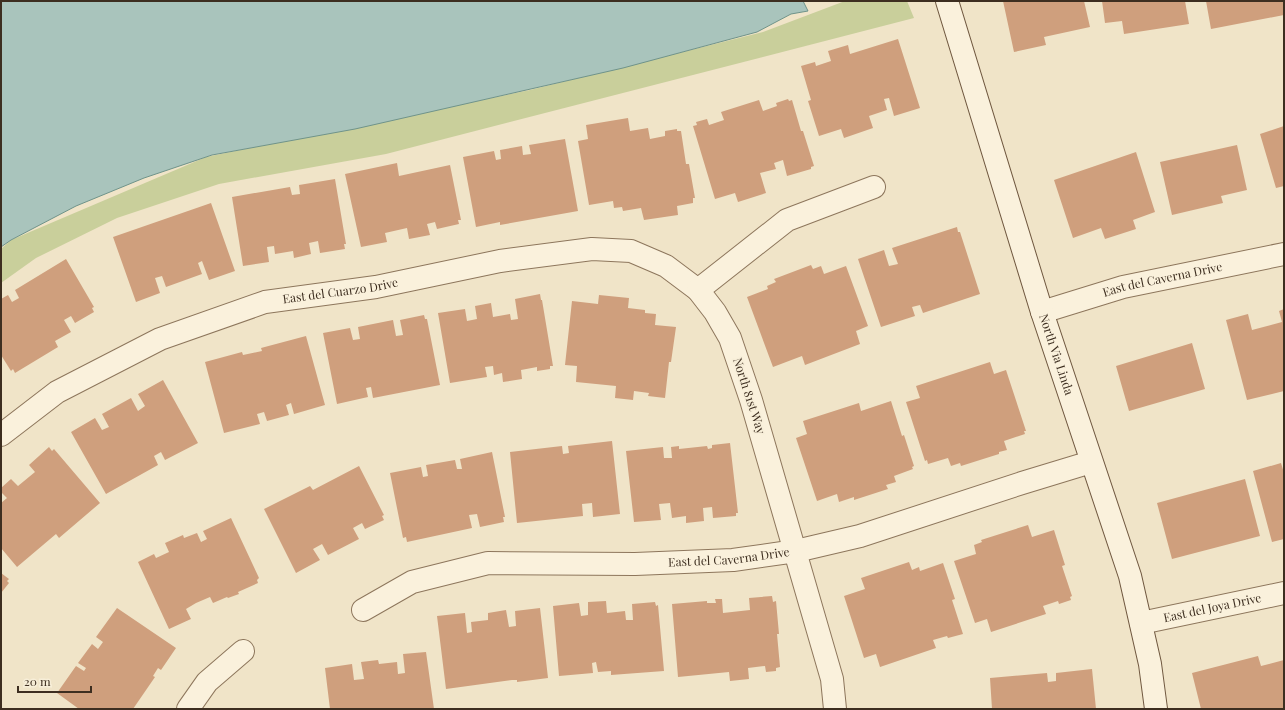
<svg xmlns="http://www.w3.org/2000/svg" width="1285" height="710" font-family="'Playfair Display',serif">
  <rect width="100%" height="100%" fill="#f0e4c8"/>
  <path fill="#c9cf9b" d="M 845,1 L 907,1 L 914,18 L 386,154 L 219,184 L 117,218 L 36,258 L 1,283 L 1,249 L 11,240 L 206,157 L 530,90 L 763,32 Z"/>
  <path fill="#a9c4bc" stroke="#6f938a" d="M 1,1 L 803,1 L 808,11 L 791,14 L 757,32 L 623,68 L 355,129 L 212,155 L 144,178 L 76,206 L 11,240 L 1,247 Z"/>
  <path fill="#cf9f7d" d="M 1003,1 L 1084,1 L 1090,27 L 1044,37 L 1046,45 L 1014,52 Z
    M 1102,1 L 1185,1 L 1189,24 L 1124,34 L 1122,21 L 1105,23 Z
    M 1206,1 L 1284,1 L 1284,15 L 1211,29 Z
    M 898,39 L 920,108 L 894,116 L 889,98 L 884,99 L 887,110 L 869,116 L 873,128 L 844,138 L 841,129 L 819,136 L 808,101 L 811,100 L 801,66 L 815,62 L 816,66 L 831,61 L 828,51 L 848,45 L 850,54 Z
    M 788,99 L 789,101 L 792,100 L 801,131 L 803,131 L 814,166 L 811,167 L 811,169 L 787,176 L 783,160 L 774,163 L 776,169 L 760,173 L 766,193 L 738,202 L 735,193 L 715,199 L 693,126 L 697,125 L 696,122 L 707,119 L 709,125 L 724,120 L 721,112 L 759,100 L 763,111 L 777,106 L 776,103 Z
    M 628,118 L 630,131 L 648,128 L 650,139 L 665,136 L 665,131 L 677,129 L 677,131 L 681,131 L 686,164 L 689,164 L 695,198 L 693,198 L 693,203 L 677,206 L 678,215 L 644,220 L 641,208 L 623,211 L 622,207 L 614,208 L 613,201 L 589,205 L 578,141 L 588,139 L 586,125 Z
    M 1284,126 L 1284,186 L 1276,188 L 1260,134 Z
    M 565,139 L 578,211 L 500,225 L 500,222 L 476,227 L 463,157 L 494,151 L 496,160 L 501,159 L 500,150 L 522,146 L 523,155 L 531,154 L 529,145 Z
    M 1237,145 L 1247,190 L 1221,196 L 1223,203 L 1172,215 L 1160,162 Z
    M 1136,152 L 1155,212 L 1133,220 L 1136,229 L 1105,239 L 1101,228 L 1073,238 L 1054,180 Z
    M 397,163 L 399,176 L 450,165 L 461,220 L 458,220 L 459,224 L 437,229 L 435,222 L 427,224 L 430,235 L 409,239 L 407,228 L 385,233 L 387,242 L 361,247 L 345,174 Z
    M 335,179 L 346,244 L 344,244 L 345,249 L 320,253 L 318,241 L 309,243 L 311,254 L 294,258 L 293,251 L 275,254 L 274,246 L 267,247 L 269,262 L 243,266 L 232,197 L 290,187 L 292,195 L 300,194 L 299,185 Z
    M 211,203 L 235,271 L 209,280 L 202,261 L 198,263 L 202,274 L 166,287 L 162,276 L 155,278 L 160,293 L 136,302 L 113,237 Z
    M 957,227 L 958,232 L 960,232 L 980,294 L 923,313 L 920,305 L 912,307 L 915,316 L 881,327 L 858,259 L 884,250 L 889,266 L 898,264 L 892,248 Z
    M 66,259 L 94,307 L 92,308 L 94,312 L 75,323 L 71,316 L 64,320 L 71,332 L 55,341 L 58,347 L 15,373 L 13,369 L 11,371 L 1,355 L 1,299 L 8,295 L 12,302 L 19,298 L 15,290 Z
    M 811,265 L 813,269 L 821,266 L 824,274 L 846,266 L 868,326 L 856,331 L 860,344 L 805,365 L 802,356 L 773,367 L 747,297 L 768,289 L 767,286 L 776,282 L 774,279 Z
    M 540,294 L 541,300 L 542,300 L 553,366 L 550,366 L 550,369 L 537,371 L 537,367 L 521,370 L 522,379 L 503,382 L 502,373 L 494,375 L 493,366 L 485,367 L 487,377 L 450,383 L 438,313 L 465,309 L 467,321 L 477,319 L 475,306 L 491,303 L 493,317 L 510,314 L 511,320 L 518,319 L 515,299 Z
    M 599,295 L 629,298 L 628,308 L 645,310 L 645,313 L 656,314 L 655,325 L 676,327 L 671,362 L 669,362 L 665,398 L 648,396 L 649,393 L 634,391 L 633,400 L 615,398 L 616,386 L 576,382 L 577,366 L 565,365 L 572,301 L 598,304 Z
    M 1284,309 L 1284,391 L 1247,400 L 1226,320 L 1248,314 L 1252,330 L 1282,322 L 1279,311 Z
    M 424,315 L 425,319 L 427,319 L 440,385 L 373,398 L 371,387 L 366,388 L 368,397 L 337,404 L 323,333 L 350,328 L 353,340 L 360,339 L 358,327 L 393,320 L 396,336 L 403,335 L 400,320 Z
    M 306,336 L 325,405 L 294,414 L 291,403 L 286,405 L 289,415 L 267,421 L 264,412 L 257,414 L 260,424 L 224,433 L 205,362 L 242,352 L 243,355 L 262,351 L 261,348 Z
    M 1192,343 L 1205,389 L 1129,411 L 1116,366 Z
    M 990,362 L 994,374 L 1006,370 L 1026,431 L 1024,431 L 1025,434 L 1004,441 L 1007,450 L 999,452 L 999,454 L 961,466 L 960,463 L 951,466 L 948,458 L 928,464 L 927,460 L 925,461 L 906,402 L 920,398 L 916,386 Z
    M 163,380 L 198,443 L 165,460 L 161,452 L 154,456 L 158,465 L 106,494 L 71,432 L 95,418 L 102,430 L 109,427 L 102,414 L 131,398 L 138,411 L 145,406 L 138,394 Z
    M 891,401 L 902,436 L 904,435 L 914,466 L 912,467 L 913,469 L 894,476 L 896,482 L 886,485 L 888,489 L 854,500 L 854,497 L 839,502 L 837,494 L 817,501 L 796,438 L 807,434 L 803,421 L 859,403 L 861,411 Z
    M 612,441 L 620,514 L 593,517 L 592,503 L 582,504 L 583,516 L 517,523 L 510,452 L 562,446 L 563,454 L 569,453 L 568,446 Z
    M 730,443 L 738,513 L 736,513 L 736,516 L 713,518 L 712,507 L 703,508 L 704,521 L 686,523 L 686,516 L 672,518 L 670,503 L 659,504 L 661,520 L 634,522 L 626,451 L 663,447 L 664,458 L 672,458 L 671,447 L 679,446 L 679,449 L 707,446 L 708,449 L 712,448 L 712,445 Z
    M 49,447 L 52,451 L 54,449 L 100,503 L 59,538 L 56,534 L 17,567 L 1,548 L 1,503 L 7,498 L 1,492 L 1,488 L 11,479 L 18,486 L 35,472 L 29,465 Z
    M 492,452 L 505,517 L 503,517 L 504,522 L 480,527 L 477,514 L 469,515 L 472,528 L 407,542 L 406,537 L 403,538 L 390,473 L 421,467 L 423,477 L 428,476 L 426,465 L 455,460 L 457,469 L 462,469 L 460,459 Z
    M 1281,463 L 1284,473 L 1284,539 L 1272,542 L 1253,471 Z
    M 359,466 L 384,515 L 382,516 L 384,520 L 365,529 L 362,523 L 353,528 L 359,539 L 328,555 L 322,544 L 313,549 L 320,560 L 296,573 L 264,509 L 310,486 L 313,490 Z
    M 1245,479 L 1260,536 L 1172,559 L 1157,503 Z
    M 231,518 L 259,578 L 257,580 L 258,583 L 238,592 L 239,594 L 228,598 L 227,597 L 213,603 L 210,597 L 196,603 L 186,609 L 191,619 L 169,629 L 138,562 L 154,554 L 156,558 L 169,552 L 165,543 L 183,535 L 184,538 L 197,533 L 201,542 L 207,539 L 203,531 Z
    M 1028,525 L 1032,537 L 1054,530 L 1065,565 L 1062,566 L 1072,596 L 1070,597 L 1071,600 L 1059,604 L 1058,601 L 1043,606 L 1046,614 L 991,632 L 987,619 L 975,623 L 954,561 L 976,554 L 974,545 L 982,542 L 981,540 Z
    M 909,562 L 912,570 L 919,567 L 920,571 L 943,563 L 955,599 L 952,600 L 963,634 L 948,638 L 947,636 L 933,640 L 936,648 L 880,667 L 876,654 L 864,658 L 844,596 L 865,589 L 861,578 Z
    M 1,573 L 9,579 L 7,581 L 9,583 L 1,593 Z
    M 772,596 L 773,602 L 776,601 L 779,634 L 777,634 L 780,667 L 776,668 L 776,671 L 766,672 L 765,666 L 748,668 L 749,679 L 730,681 L 729,672 L 678,677 L 672,604 L 707,601 L 707,603 L 716,603 L 715,599 L 722,599 L 723,613 L 750,610 L 749,598 Z
    M 606,601 L 607,613 L 625,611 L 626,620 L 633,620 L 632,604 L 655,602 L 656,606 L 658,605 L 664,671 L 611,675 L 611,671 L 598,672 L 596,662 L 592,663 L 593,673 L 559,676 L 553,606 L 579,603 L 581,616 L 588,615 L 588,602 Z
    M 117,608 L 176,648 L 161,670 L 158,668 L 153,676 L 155,677 L 133,709 L 79,709 L 57,693 L 76,666 L 84,671 L 86,668 L 78,663 L 92,644 L 98,649 L 103,642 L 96,637 Z
    M 540,608 L 548,678 L 517,682 L 517,680 L 512,680 L 446,689 L 437,616 L 465,613 L 467,633 L 472,632 L 471,622 L 488,620 L 488,613 L 506,610 L 509,627 L 516,626 L 515,611 Z
    M 426,652 L 434,709 L 330,709 L 325,668 L 352,664 L 354,680 L 364,679 L 361,662 L 378,660 L 379,664 L 397,662 L 398,674 L 405,673 L 403,654 Z
    M 1258,656 L 1261,666 L 1284,660 L 1284,708 L 1280,709 L 1201,709 L 1192,673 Z
    M 1092,669 L 1096,709 L 992,709 L 990,678 L 1047,673 L 1048,682 L 1056,681 L 1056,673 Z"/>
  <g fill="none" stroke-linecap="round" stroke-linejoin="round">
    <g stroke="#8d765c" stroke-width="24">
      <g id="street">
        <path id="s1" d="M 1042,312 L 1123,287 L 1284,254"/>
        <path id="s2" d="M 1,435 L 57,392 L 160,339 L 265,302 L 376,287 L 500,261 L 592,249 L 631,251 L 666,266 L 698,290"/>
        <path id="s3" d="M 363,610 L 412,582 L 488,563 L 635,564 L 733,560 L 796,551 L 860,536 L 1022,483 L 1091,462"/>
        <path id="s4" d="M 1141,623 L 1284,593"/>
        <path d="M 188,709 L 207,682 L 243,651"/>
        <path d="M 835,709 L 832,679 L 751,400 L 730,338 L 715,312 L 698,290 L 787,220 L 874,187"/>
      </g>
    </g>
    <g stroke="#6f573f" stroke-width="24">
      <g id="secondary">
        <path id="s5" d="M 947,1 L 1042,312 L 1130,576 L 1150,664 L 1156,709"/>
      </g>
    </g>
    <use href="#street" stroke="#faf1dc" stroke-width="22"/>
    <use href="#secondary" stroke="#faf1dc" stroke-width="22"/>
  </g>
  <g text-anchor="middle" stroke-width="3" stroke-linejoin="round" paint-order="stroke">
    <g font-size="12" fill="#3d2e20" stroke="#f7eed8">
      <text dy="4" stroke="none"><textPath href="#s1" startOffset="125">East del Caverna Drive</textPath></text>
      <text dy="4" stroke="none"><textPath href="#s2" startOffset="374">East del Cuarzo Drive</textPath></text>
      <text dy="4" stroke="none"><textPath href="#s5" startOffset="370">North Via Linda</textPath></text>
      <text transform="translate(749 396) rotate(72)" y="4">North 81st Way</text>
      <text dy="4" stroke="none"><textPath href="#s3" startOffset="376">East del Caverna Drive</textPath></text>
      <text dy="4" stroke="none"><textPath href="#s4" startOffset="73">East del Joya Drive</textPath></text>
    </g>
  </g>
  <rect width="1285" height="710" fill="none" stroke="#3d2e20" stroke-width="4"/>
  <path d="M18 686v6h73v-6" fill="none" stroke="#3d2e20" stroke-width="2"/>
  <text x="24" y="686" font-size="12" fill="#3d2e20" stroke="#f7eed8" stroke-width="3" paint-order="stroke">20 m</text>
</svg>
